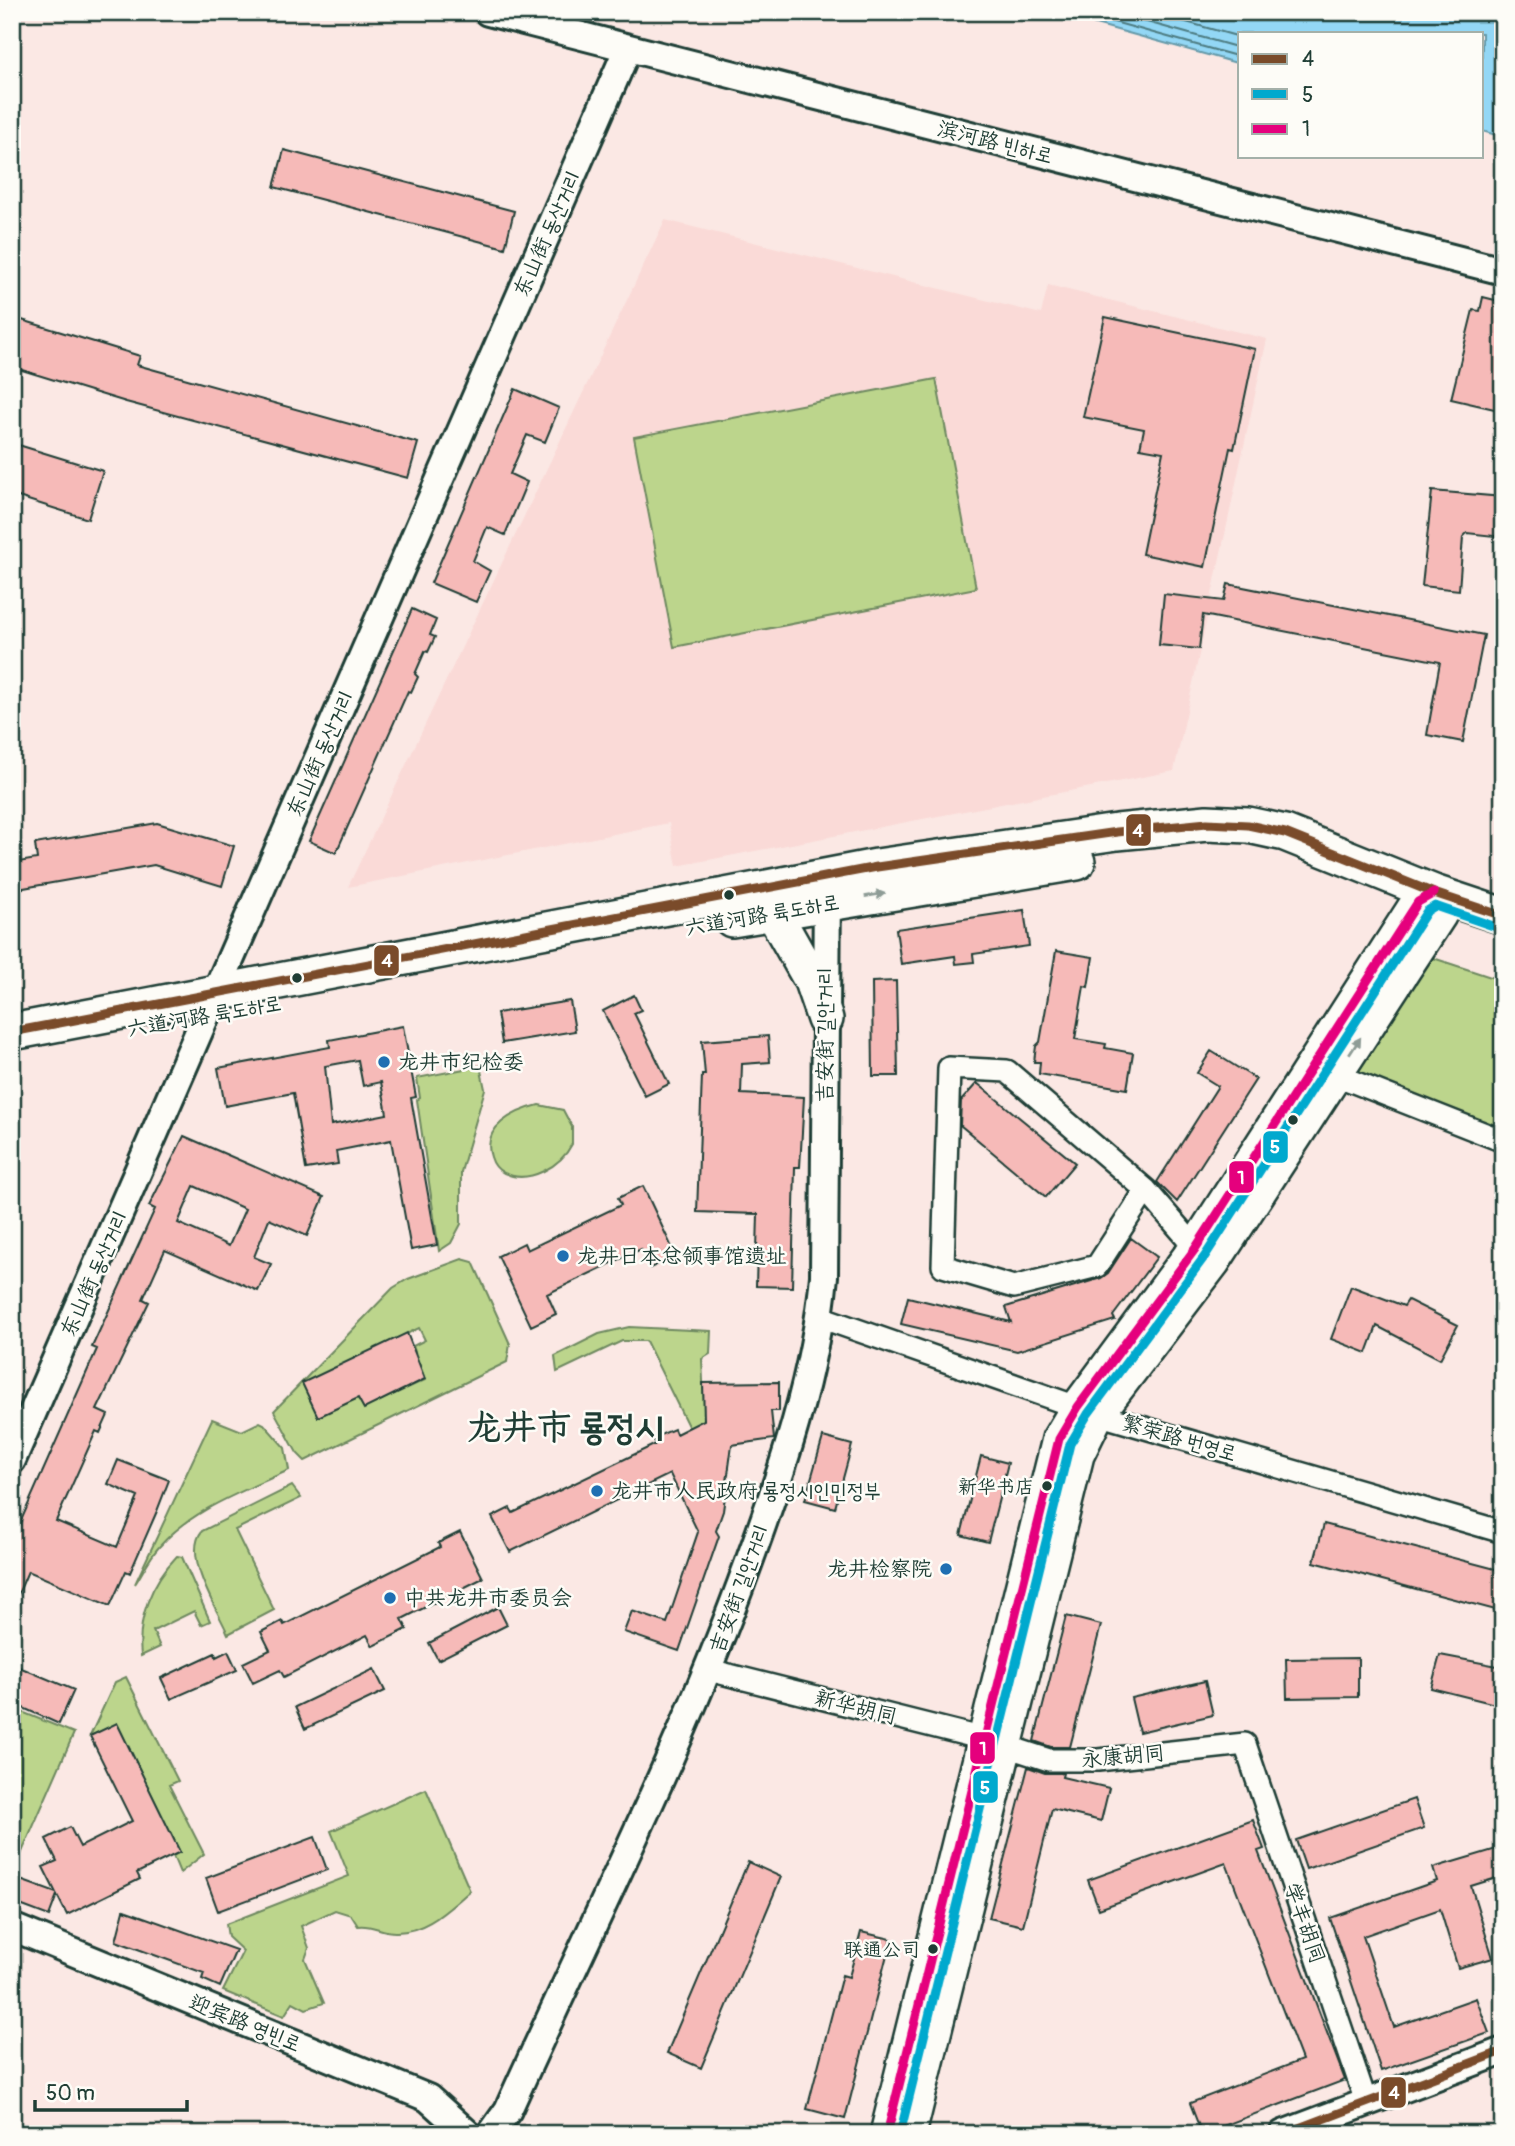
<svg xmlns="http://www.w3.org/2000/svg" width="1515" height="2146" font-family="Pangolin,'LXGW WenKai TC','Poor Story',sans-serif">
  <rect width="100%" height="100%" fill="#fbe8e4"/>
  <filter id="ink" filterUnits="userSpaceOnUse"><feTurbulence type="fractalNoise" baseFrequency=".0143" numOctaves="2"/><feDisplacementMap in="SourceGraphic" scale="14" xChannelSelector="R" yChannelSelector="G"/><feConvolveMatrix kernelMatrix="1 2 1 2 8 2 1 2 1" color-interpolation-filters="sRGB"/></filter>
  <g filter="url(#ink)">
    <path fill="#fadad7" d="M 665,220 L 1041,314 L 1048,285 L 1267,339 L 1174,771 L 677,866 L 669,823 L 348,887 Z"/>
    <path fill="#bcd58c" stroke="#6e8960" stroke-width="2" fill-rule="evenodd" d="M 936,379 L 976,588 L 674,647 L 634,437 Z
      M 1412,951 L 1503,981 L 1503,1130 L 1349,1070 Z
      M 480,1066 L 485,1089 L 461,1172 L 461,1224 L 451,1243 L 439,1251 L 417,1100 L 420,1098 L 417,1078 Z
      M 539,1105 L 563,1110 L 572,1127 L 572,1144 C 561,1166 529,1185 504,1173 C 498,1170 493,1164 491,1157 C 481,1127 514,1111 539,1105 Z
      M 462,1259 L 473,1262 L 510,1344 L 507,1362 L 305,1461 L 297,1453 L 274,1411 L 393,1288 L 408,1279 ZM 419,1328 L 425,1340 L 413,1346 L 425,1380 L 364,1408 L 358,1398 L 318,1417 L 383,1345 Z
      M 629,1327 L 711,1331 L 710,1354 L 702,1359 L 705,1423 L 689,1428 L 646,1341 L 622,1341 L 557,1372 L 555,1356 L 599,1334 Z
      M 212,1419 L 242,1431 L 260,1422 L 264,1424 L 285,1448 L 289,1470 C 244,1491 192,1509 159,1547 C 149,1558 143,1572 135,1584 Z
      M 292,1486 L 301,1498 L 235,1530 L 274,1610 L 228,1634 C 217,1609 182,1555 202,1531 Z
      M 177,1556 L 182,1557 L 210,1621 L 201,1625 L 194,1611 L 153,1631 L 160,1647 L 141,1656 C 137,1618 151,1583 177,1556 Z
      M 126,1677 L 178,1781 L 169,1785 L 204,1854 L 180,1873 L 173,1856 L 180,1852 L 117,1724 L 90,1736 L 115,1682 Z
      M 12,1708 L 74,1733 L 12,1875 Z
      M 426,1789 L 470,1891 C 448,1909 426,1933 395,1932 C 381,1932 372,1924 358,1926 L 351,1915 L 335,1910 L 301,1926 L 309,1948 L 305,1959 L 324,2003 L 306,2009 L 293,2002 L 284,2016 L 223,1991 L 243,1951 L 228,1937 L 226,1924 L 349,1876 L 331,1831 Z"/>
    <path fill="#93d7f5" stroke="#6599a8" stroke-width="2" d="M 1052,12 L 1463,12 L 1503,22 L 1503,137 L 1482,131 L 1482,33 L 1240,33 L 1240,64 Z"/>
    <g fill="none" stroke-linecap="round" stroke-linejoin="round">
      <path stroke="#4d7b81" stroke-width="2" d="M 1078,12 L 1240,57
        M 1111,12 L 1240,48
        M 1150,12 L 1240,37"/>
    </g>
    <path fill="#f6bab8" stroke="#1f3d34" stroke-width="2" fill-rule="evenodd" d="M 284,150 L 514,211 L 505,248 L 274,187 Z
      M 1483,297 L 1503,302 L 1503,411 L 1451,399 L 1473,310 L 1480,311 Z
      M 12,317 L 140,356 L 137,365 L 418,443 L 408,478 L 126,402 L 12,367 Z
      M 1105,317 L 1255,349 L 1234,449 L 1230,448 L 1205,567 L 1142,554 L 1163,452 L 1140,448 L 1144,429 L 1083,417 Z
      M 515,389 L 559,408 L 545,442 L 527,435 L 510,474 L 527,482 L 505,535 L 487,527 L 473,561 L 490,571 L 476,602 L 431,583 Z
      M 12,443 L 103,471 L 88,519 L 12,495 Z
      M 1432,491 L 1503,497 L 1503,537 L 1467,533 L 1463,537 L 1459,590 L 1422,586 Z
      M 1228,584 L 1484,635 L 1463,742 L 1427,735 L 1440,662 L 1203,615 L 1199,649 L 1159,645 L 1164,594 L 1224,601 Z
      M 412,609 L 436,620 L 430,635 L 435,637 L 428,652 L 425,651 L 415,674 L 418,677 L 411,692 L 408,691 L 336,853 L 309,841 Z
      M 157,823 L 234,846 L 222,886 L 154,865 L 12,890 L 12,863 L 37,859 L 35,844 Z
      M 1024,910 L 1029,946 L 973,954 L 974,962 L 956,964 L 955,956 L 901,964 L 896,929 Z
      M 1056,951 L 1093,957 L 1088,987 L 1084,986 L 1075,1039 L 1106,1044 L 1105,1048 L 1133,1053 L 1127,1089 L 1039,1074 L 1040,1062 L 1034,1062 L 1036,1046 L 1040,1042 Z
      M 896,981 L 898,1076 L 873,1076 L 872,982 Z
      M 634,995 L 641,1010 L 634,1013 L 669,1084 L 645,1096 L 603,1011 Z
      M 570,1001 L 575,1031 L 502,1043 L 497,1013 Z
      M 403,1026 L 416,1097 L 411,1098 L 437,1245 L 411,1250 L 391,1140 L 336,1151 L 338,1164 L 306,1169 L 293,1093 L 225,1106 L 218,1068 L 330,1047 L 329,1040 ZM 358,1060 L 363,1086 L 381,1082 L 387,1114 L 331,1125 L 325,1066 Z
      M 768,1036 L 770,1062 L 742,1064 L 741,1094 L 804,1097 L 800,1167 L 795,1167 L 792,1287 L 756,1286 L 758,1214 L 697,1212 L 702,1075 L 705,1075 L 702,1041 Z
      M 1211,1051 L 1256,1079 L 1177,1202 L 1157,1182 L 1218,1086 L 1197,1073 Z
      M 977,1083 L 1075,1163 L 1046,1197 L 960,1125 L 961,1101 Z
      M 184,1136 L 324,1197 L 307,1236 L 269,1219 L 254,1257 L 271,1264 L 258,1291 L 165,1250 L 143,1299 L 149,1302 L 97,1410 L 108,1415 L 100,1433 L 96,1431 L 56,1521 L 117,1547 L 138,1497 L 108,1484 L 118,1460 L 169,1480 L 157,1511 L 130,1573 L 126,1571 L 110,1606 L 28,1571 L 12,1608 L 12,1530 L 16,1532 L 97,1349 L 92,1347 L 155,1209 L 149,1206 ZM 194,1186 L 245,1209 L 229,1246 L 178,1223 Z
      M 643,1186 L 676,1256 L 650,1268 L 641,1249 L 547,1294 L 556,1314 L 531,1326 L 498,1256 L 524,1243 L 527,1250 L 621,1205 L 618,1198 Z
      M 1131,1238 L 1157,1257 L 1113,1316 L 1115,1320 L 1017,1351 L 901,1324 L 908,1297 L 1011,1322 L 1006,1307 L 1101,1278 L 1108,1273 Z
      M 1351,1286 L 1404,1306 L 1408,1300 L 1458,1325 L 1440,1359 L 1377,1326 L 1367,1353 L 1331,1339 Z
      M 407,1333 L 425,1379 L 364,1409 L 358,1398 L 318,1417 L 302,1383 Z
      M 779,1382 L 779,1411 L 771,1411 L 774,1439 L 732,1445 L 723,1511 L 716,1531 L 719,1536 L 679,1651 L 624,1632 L 632,1611 L 667,1623 L 698,1532 L 670,1474 L 510,1552 L 492,1517 L 510,1508 L 513,1513 L 656,1444 L 653,1438 L 674,1429 L 676,1434 L 704,1420 L 703,1383 Z
      M 823,1437 L 852,1445 L 835,1508 L 805,1500 Z
      M 981,1456 L 1008,1463 L 988,1542 L 961,1535 Z
      M 1324,1524 L 1503,1571 L 1503,1612 L 1314,1562 Z
      M 460,1532 L 483,1578 L 402,1619 L 407,1629 L 373,1646 L 367,1635 L 284,1677 L 280,1670 L 253,1683 L 243,1663 L 270,1650 L 261,1632 L 282,1621 L 284,1625 L 440,1547 L 438,1543 Z
      M 498,1607 L 507,1625 L 438,1660 L 429,1643 Z
      M 1066,1616 L 1101,1625 L 1070,1747 L 1051,1747 L 1034,1741 Z
      M 228,1651 L 237,1670 L 171,1699 L 161,1678 L 215,1653 L 216,1657 Z
      M 1440,1655 L 1503,1667 L 1503,1706 L 1431,1688 Z
      M 1358,1658 L 1358,1697 L 1287,1698 L 1286,1659 Z
      M 12,1664 L 74,1690 L 59,1724 L 12,1703 Z
      M 374,1669 L 385,1691 L 305,1729 L 295,1707 Z
      M 1205,1681 L 1213,1715 L 1139,1732 L 1131,1698 Z
      M 117,1723 L 180,1852 L 137,1873 L 140,1879 L 67,1915 L 57,1895 L 49,1916 L 12,1902 L 12,1877 L 56,1893 L 43,1867 L 57,1861 L 46,1839 L 70,1827 L 80,1847 L 132,1821 L 90,1736 Z
      M 1028,1767 L 1045,1773 L 1063,1773 L 1062,1777 L 1109,1788 L 1101,1821 L 1052,1809 L 1023,1926 L 989,1918 Z
      M 1414,1799 L 1424,1828 L 1306,1869 L 1296,1840 Z
      M 1253,1820 L 1264,1849 L 1258,1851 L 1345,2080 L 1202,2134 L 1190,2103 L 1302,2060 L 1226,1863 L 1099,1909 L 1088,1880 Z
      M 315,1837 L 327,1870 L 218,1911 L 206,1878 Z
      M 1503,1847 L 1503,1876 L 1471,1886 L 1493,1958 L 1458,1968 L 1440,1909 L 1363,1936 L 1394,2027 L 1476,1998 L 1489,2033 L 1381,2071 L 1330,1918 L 1437,1881 L 1433,1868 Z
      M 748,1862 L 781,1877 L 701,2068 L 667,2053 Z
      M 124,1910 L 236,1950 L 220,1987 L 202,1979 L 204,1973 L 116,1941 Z
      M 861,1932 L 891,1939 L 845,2119 L 807,2109 L 842,1975 L 849,1977 Z"/>
    <g fill="none" stroke-linecap="round" stroke-linejoin="round">
      <g stroke="#1f3d34" stroke-width="26">
        <path id="minor" d="M 1336,1075 L 1503,1141
          M 1146,1190 L 1097,1266 L 1014,1287 L 943,1266 L 949,1068 L 1007,1071 L 1146,1190 L 1202,1255
          M 820,1317 L 1097,1414 L 1503,1532
          M 709,1670 L 984,1739 L 1049,1760 L 1098,1760 L 1245,1744 L 1366,2102"/>
      </g>
      <g stroke="#1f3d34" stroke-width="32">
        <path id="tertiary" d="M 488,12 L 1503,271
          M 12,1460 L 628,48
          M 12,1927 L 428,2098 L 468,2134
          M 491,2134 L 508,2110 C 590,1928 681,1750 749,1562 C 783,1469 815,1375 824,1276 L 827,886
          M 1283,2134 L 1503,2051"/>
      </g>
      <g stroke="#1f3d34" stroke-width="38">
        <path id="primary" d="M 887,2134 L 1059,1439 L 1078,1407 L 1195,1249 L 1418,902 L 1434,893 L 1440,914 L 1213,1262 L 1097,1414 L 1077,1455 L 909,2134"/>
      </g>
      <g stroke="#1f3d34" stroke-width="40">
        <path id="trunk" d="M 773,912 L 812,981 L 825,1019
          M 732,919 L 1077,862
          M 12,1032 L 877,867 L 1117,832 L 1207,823 L 1248,825 L 1285,833 L 1434,893 L 1503,916"/>
      </g>
      <use href="#minor" stroke="#fdfcf7" stroke-width="21"/>
      <use href="#tertiary" stroke="#fdfcf7" stroke-width="26"/>
      <use href="#primary" stroke="#fdfcf7" stroke-width="33"/>
      <use href="#trunk" stroke="#fdfcf7" stroke-width="35"/>
      <g stroke="#fdfcf7" stroke-width="14">
        <path id="bus-1" d="M 12,1032 L 877,867 L 1117,832 L 1207,823 L 1248,825 L 1285,833 L 1434,893 L 1503,916
          M 1284,2134 L 1503,2051"/>
      </g>
      <g stroke="#fdfcf7" stroke-width="14">
        <path id="bus-2" d="M 900,2134 L 1070,1444 L 1088,1414 L 1205,1256 L 1427,911 L 1435,906 L 1499,928"/>
      </g>
      <g stroke="#fdfcf7" stroke-width="14">
        <path id="bus-3" d="M 887,2134 L 1059,1439 L 1078,1407 L 1195,1249 L 1418,902 L 1434,893"/>
      </g>
      <use href="#bus-1" stroke="#7a4b2a" stroke-width="9"/>
      <use href="#bus-2" stroke="#00a9ce" stroke-width="9"/>
      <use href="#bus-3" stroke="#e5007d" stroke-width="9"/>
    </g>
    <defs><path id="oneway-solid" d="M-6-.8H1V-3.2L6.5 0L1 3.2V.8H-6Z" transform="scale(1.75)"/></defs>
    <g fill="#8e9c96">
      <use href="#oneway-solid" transform="translate(875 895) rotate(-9)"/>
      <use href="#oneway-solid" transform="translate(1355 1046) rotate(-57)"/>
    </g>
  </g>
  <g fill="#1f3d34" stroke="#fdfcf7" stroke-width="2.5">
    <circle cx="729" cy="895" r="6"/>
    <circle cx="297" cy="978" r="6"/>
    <circle cx="1293" cy="1120" r="6"/>
    <circle cx="1047" cy="1486" r="6"/>
    <circle cx="933" cy="1949" r="6"/>
  </g>
  <g fill="#1f6fb2" stroke="#fdfcf7" stroke-width="2.5">
    <circle cx="384" cy="1062" r="7"/>
    <circle cx="563" cy="1256" r="7"/>
    <circle cx="597" cy="1491" r="7"/>
    <circle cx="946" cy="1569" r="7"/>
    <circle cx="390" cy="1598" r="7"/>
  </g>
  <g text-anchor="middle" stroke-width="5" stroke-linejoin="round" paint-order="stroke">
    <g font-size="19" fill="#1f3d34" stroke="#fdfcf7" text-anchor="end">
      <text x="1034" y="1493">新华书店</text>
      <text x="920" y="1956">联通公司</text>
    </g>
    <g font-size="21" fill="#1f3d34" stroke="#fdfcf7">
      <text transform="translate(995 142) rotate(14)" y="7">滨河路 빈하로</text>
      <text transform="translate(547 234) rotate(-66)" y="7">东山街 동산거리</text>
      <text transform="translate(320 754) rotate(-66)" y="7">东山街 동산거리</text>
      <text transform="translate(762 915) rotate(-10)" y="7">六道河路 륙도하로</text>
      <text transform="translate(204 1016) rotate(-10)" y="7">六道河路 륙도하로</text>
      <text transform="translate(825 1035) rotate(-90)" y="7">吉安街 길안거리</text>
      <text transform="translate(94 1274) rotate(-66)" y="7">东山街 동산거리</text>
      <text transform="translate(1179 1438) rotate(16)" y="7">繁荣路 번영로</text>
      <text transform="translate(739 1589) rotate(-70)" y="7">吉安街 길안거리</text>
      <text transform="translate(856 1707) rotate(14)" y="7">新华胡同</text>
      <text transform="translate(1123 1756) rotate(-5)" y="7">永康胡同</text>
      <text transform="translate(1305 1923) rotate(71)" y="7">学丰胡同</text>
      <text transform="translate(245 2023) rotate(22)" y="7">迎宾路 영빈로</text>
    </g>
    <g font-size="21" fill="#1f3d34" stroke="#fdfcf7" text-anchor="start">
      <text x="398" y="1069">龙井市纪检委</text>
      <text x="577" y="1263">龙井日本总领事馆遗址</text>
      <text x="611" y="1498">龙井市人民政府 룡정시인민정부</text>
      <text x="932" y="1576" text-anchor="end">龙井检察院</text>
      <text x="404" y="1605">中共龙井市委员会</text>
    </g>
    <g font-size="35" font-weight="bold" fill="#1f3d34" stroke="#fdfcf7">
      <text x="565" y="1439">龙井市 룡정시</text>
    </g>
  </g>
  <g stroke="#fdfcf7" stroke-width="2.5">
    <rect x="1125" y="813" width="27" height="34" rx="7" fill="#7a4b2a"/>
    <rect x="373" y="944" width="27" height="33" rx="7" fill="#7a4b2a"/>
    <rect x="1262" y="1130" width="27" height="34" rx="7" fill="#00a9ce"/>
    <rect x="1228" y="1160" width="27" height="34" rx="7" fill="#e5007d"/>
    <rect x="969" y="1731" width="27" height="34" rx="7" fill="#e5007d"/>
    <rect x="972" y="1770" width="27" height="34" rx="7" fill="#00a9ce"/>
    <rect x="1380" y="2076" width="27" height="33" rx="7" fill="#7a4b2a"/>
  </g>
  <g font-size="19" text-anchor="middle" font-weight="bold" fill="#fff">
    <text x="1138" y="837">4</text>
    <text x="387" y="967">4</text>
    <text x="1275" y="1153">5</text>
    <text x="1241" y="1184">1</text>
    <text x="983" y="1755">1</text>
    <text x="985" y="1794">5</text>
    <text x="1394" y="2099">4</text>
  </g>
  <rect width="1515" height="2146" fill="none" stroke="#fdfcf7" stroke-width="42"/>
  <rect x="21" y="21" width="1473" height="2104" fill="none" stroke="#1f3d34" stroke-width="2.5" filter="url(#ink)"/>
  <rect x="1238" y="32" width="245" height="126" fill="#fdfcf7" stroke="#a4b0a9" stroke-width="2"/>
  <rect x="1252" y="54" width="35" height="10" fill="#7a4b2a" stroke="#a4b0a9" stroke-width="2"/>
  <text x="1302" y="66" font-size="21" fill="#1f3d34">4</text>
  <rect x="1252" y="89" width="35" height="10" fill="#00a9ce" stroke="#a4b0a9" stroke-width="2"/>
  <text x="1302" y="102" font-size="21" fill="#1f3d34">5</text>
  <rect x="1252" y="124" width="35" height="10" fill="#e5007d" stroke="#a4b0a9" stroke-width="2"/>
  <text x="1302" y="136" font-size="21" fill="#1f3d34">1</text>
  <path d="M35 2100v10h152v-10" fill="none" stroke="#1f3d34" stroke-width="3.5"/>
  <text x="46" y="2100" font-size="21" fill="#1f3d34" stroke="#fdfcf7" stroke-width="5" paint-order="stroke">50 m</text>
</svg>
